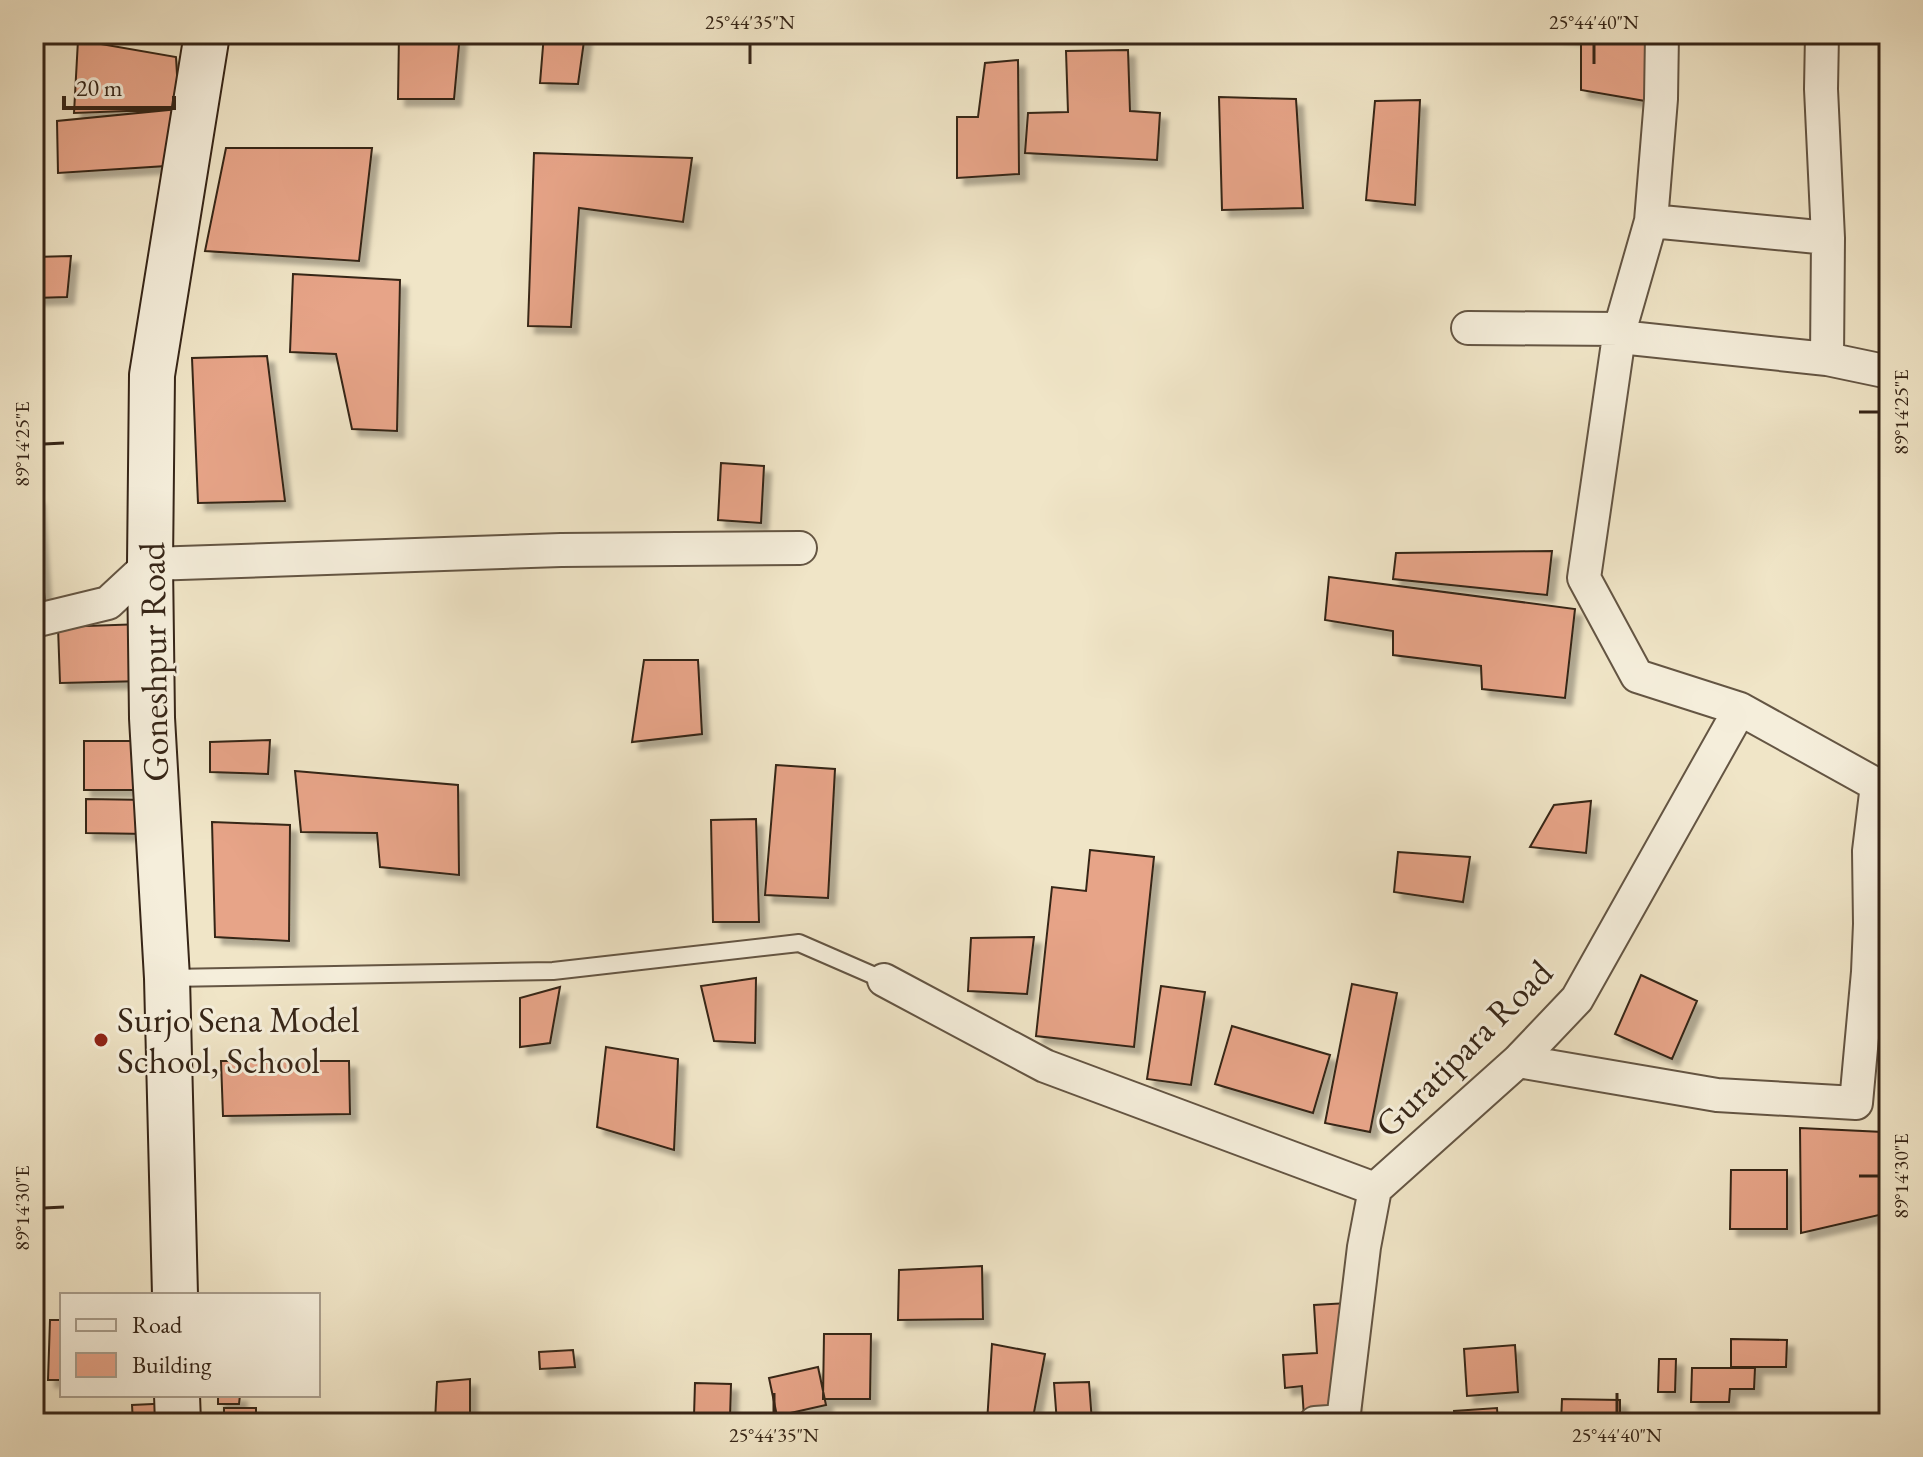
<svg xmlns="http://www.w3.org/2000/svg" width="1923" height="1457" font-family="'EB Garamond',serif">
  <defs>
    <filter id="shadow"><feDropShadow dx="7" dy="7" stdDeviation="2" flood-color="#0004"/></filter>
  </defs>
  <rect width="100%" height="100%" fill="#f0e5c7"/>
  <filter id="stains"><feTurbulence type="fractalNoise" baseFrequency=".0025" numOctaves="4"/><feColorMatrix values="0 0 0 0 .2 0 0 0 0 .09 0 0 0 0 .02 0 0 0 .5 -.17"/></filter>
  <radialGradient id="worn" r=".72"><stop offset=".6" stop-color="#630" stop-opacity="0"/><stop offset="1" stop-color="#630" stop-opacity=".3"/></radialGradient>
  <path fill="#e7a488" stroke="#362517" stroke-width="2" filter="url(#shadow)" d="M 399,34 L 460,34 L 454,99 L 398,99 Z
    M 544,34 L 585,34 L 578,84 L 540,83 Z
    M 1654,34 L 1651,102 L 1581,90 L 1581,38 L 1555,35 Z
    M 78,40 L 176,57 L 179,109 L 74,113 Z
    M 1128,50 L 1130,111 L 1160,113 L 1157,160 L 1025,153 L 1028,113 L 1068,112 L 1066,51 Z
    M 1018,60 L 1019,174 L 957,178 L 957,117 L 978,117 L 985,63 Z
    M 1219,97 L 1296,99 L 1303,208 L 1222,210 Z
    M 1420,100 L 1415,205 L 1366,200 L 1375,101 Z
    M 179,109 L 166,166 L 58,173 L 57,121 Z
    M 226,148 L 372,148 L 359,261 L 205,251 Z
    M 534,153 L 692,158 L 683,222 L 579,208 L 571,327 L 528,326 Z
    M 71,256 L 67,297 L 34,298 L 34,257 Z
    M 293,274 L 400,280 L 397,431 L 352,429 L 336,354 L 290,352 Z
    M 267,356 L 285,501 L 198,503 L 192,358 Z
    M 721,463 L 764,466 L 761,523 L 718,520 Z
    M 37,497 L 45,606 L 34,606 L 34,498 Z
    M 1552,551 L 1547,595 L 1393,579 L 1396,553 Z
    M 1329,577 L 1575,609 L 1565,698 L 1482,689 L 1481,666 L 1393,655 L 1393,631 L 1325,620 Z
    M 143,624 L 145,681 L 60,683 L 58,627 Z
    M 644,660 L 698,660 L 702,734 L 632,742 Z
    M 270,740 L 268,774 L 210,772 L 210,742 Z
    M 84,741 L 150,741 L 150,790 L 84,790 Z
    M 776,765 L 835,769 L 828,898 L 765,895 Z
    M 295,771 L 458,785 L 459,875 L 380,867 L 377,833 L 301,832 Z
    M 86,799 L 149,800 L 148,834 L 86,833 Z
    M 1591,801 L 1586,853 L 1530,847 L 1554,805 Z
    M 756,819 L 759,922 L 713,922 L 711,820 Z
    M 212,822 L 290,825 L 289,941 L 215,937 Z
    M 1090,850 L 1154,857 L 1134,1047 L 1036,1036 L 1052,887 L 1086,891 Z
    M 1398,852 L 1470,857 L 1463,902 L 1394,892 Z
    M 1034,937 L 1027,994 L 968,991 L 971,938 Z
    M 1641,975 L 1697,1001 L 1672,1059 L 1615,1034 Z
    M 756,978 L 755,1043 L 714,1041 L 701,986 Z
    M 1352,984 L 1397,993 L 1370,1132 L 1325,1123 Z
    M 1161,986 L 1205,992 L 1191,1085 L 1147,1079 Z
    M 560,987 L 550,1043 L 520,1047 L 520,998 Z
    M 1232,1026 L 1330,1055 L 1313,1113 L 1215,1084 Z
    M 606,1047 L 678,1059 L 674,1150 L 597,1127 Z
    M 221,1061 L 349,1061 L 350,1114 L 223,1116 Z
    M 1800,1128 L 1883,1132 L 1879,1215 L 1801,1233 Z
    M 1731,1170 L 1787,1170 L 1787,1229 L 1730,1229 Z
    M 982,1266 L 983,1319 L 898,1320 L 899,1270 Z
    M 1348,1303 L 1354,1415 L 1304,1418 L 1302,1386 L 1285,1388 L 1283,1355 L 1317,1353 L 1314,1305 Z
    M 50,1320 L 62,1320 L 62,1380 L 48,1380 Z
    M 824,1334 L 871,1334 L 870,1399 L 823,1399 Z
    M 1731,1339 L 1787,1340 L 1786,1367 L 1731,1367 Z
    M 992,1344 L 1045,1354 L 1032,1423 L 987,1423 Z
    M 1515,1345 L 1518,1392 L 1467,1396 L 1464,1349 Z
    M 573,1350 L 575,1367 L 540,1369 L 539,1352 Z
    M 1659,1359 L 1676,1359 L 1675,1392 L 1658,1392 Z
    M 818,1367 L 826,1405 L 777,1416 L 769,1378 Z
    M 1692,1368 L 1755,1368 L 1754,1389 L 1730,1389 L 1729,1402 L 1691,1402 Z
    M 470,1379 L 470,1423 L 407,1423 L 435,1421 L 437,1382 Z
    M 1089,1382 L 1092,1422 L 1057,1423 L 1054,1383 Z
    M 695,1383 L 731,1384 L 730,1417 L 694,1416 Z
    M 218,1395 L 240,1395 L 239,1404 L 218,1404 Z
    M 1562,1399 L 1620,1400 L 1620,1423 L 1561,1423 Z
    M 174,1403 L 175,1423 L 133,1423 L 132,1405 Z
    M 224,1408 L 256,1408 L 256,1423 L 224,1423 Z
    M 1497,1408 L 1498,1423 L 1455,1423 L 1454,1411 Z"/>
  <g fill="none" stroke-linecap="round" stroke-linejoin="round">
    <g stroke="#645543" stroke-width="20">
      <path id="lane" d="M 169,978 L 553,971 L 799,943 L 884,980"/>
    </g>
    <g stroke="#645543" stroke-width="36">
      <path id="street" d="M 1662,34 L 1661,99 L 1651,221 L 1620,329 L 1584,578 L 1637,676 L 1740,709
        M 1822,34 L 1821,89 L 1828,238 L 1827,359 L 1889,372
        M 1651,221 L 1828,238
        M 1468,328 L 1620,329
        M 1620,337 L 1827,359
        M 34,621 L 108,603 L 150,564 L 561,550 L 800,548
        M 884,980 L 1045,1066 L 1375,1189
        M 1518,1061 L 1717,1095 L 1856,1103 L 1868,972 L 1870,924 L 1869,851 L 1877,785
        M 1315,1423 L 1343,1421 L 1364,1247 L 1375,1189 L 1518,1061 L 1577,999 L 1740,709 L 1877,785 L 1889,786"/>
    </g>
    <g stroke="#362517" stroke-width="48">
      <path id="secondary" d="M 175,1295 L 167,978 L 152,718 L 150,564 L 152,375 L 207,34
        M 177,1395 L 178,1423"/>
    </g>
    <use href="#lane" stroke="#f5eedb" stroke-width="16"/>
    <use href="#street" stroke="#f5eedb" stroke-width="32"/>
    <use href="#secondary" stroke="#f5eedb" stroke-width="44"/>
  </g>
  <path fill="none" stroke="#362517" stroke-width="3" d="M 750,44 L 750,64M 1594,44 L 1594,64M 1859,412 L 1879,412M 44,444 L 64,443M 1859,1176 L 1879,1176M 44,1208 L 64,1207M 774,1393 L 774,1413M 1617,1393 L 1617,1413"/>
  <circle fill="#8f2418" stroke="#f5eedb" stroke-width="3" cx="101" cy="1040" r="8"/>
  <g text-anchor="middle" stroke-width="6" stroke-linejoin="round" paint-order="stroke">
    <g font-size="36" fill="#362517" stroke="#f5eedb">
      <text transform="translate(153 662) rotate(-91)" y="13">Goneshpur Road</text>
      <text transform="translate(1463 1048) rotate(-45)" y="13">Guratipara Road</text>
    </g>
    <g font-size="36" fill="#362517" stroke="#f5eedb" text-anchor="start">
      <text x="117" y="1032">Surjo Sena Model<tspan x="117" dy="41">School, School</tspan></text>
    </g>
  </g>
  <rect width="1923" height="1457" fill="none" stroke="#f0e5c7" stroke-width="88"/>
  <rect x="60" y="1293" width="260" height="104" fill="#f5eedb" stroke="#a99e8d" stroke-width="2"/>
  <rect x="76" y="1319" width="40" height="12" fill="#f5eedb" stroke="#a99e8d" stroke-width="2"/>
  <text x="132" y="1333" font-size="24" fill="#362517">Road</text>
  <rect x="76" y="1353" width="40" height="24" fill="#e7a488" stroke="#a99e8d" stroke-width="2"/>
  <text x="132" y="1373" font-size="24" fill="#362517">Building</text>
  <path d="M64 96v12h110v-12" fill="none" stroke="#362517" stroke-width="4"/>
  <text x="76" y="96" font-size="24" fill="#362517" stroke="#f5eedb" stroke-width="6" paint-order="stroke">20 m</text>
  <rect x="44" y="44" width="1835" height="1369" fill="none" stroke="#362517" stroke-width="3"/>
  <g font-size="20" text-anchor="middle" fill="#362517">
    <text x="750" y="29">25°44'35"N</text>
    <text x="1594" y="29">25°44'40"N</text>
    <text transform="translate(1901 412) rotate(-90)" y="7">89°14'25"E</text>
    <text transform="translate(22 444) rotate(-90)" y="7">89°14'25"E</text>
    <text transform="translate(1901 1176) rotate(-90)" y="7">89°14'30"E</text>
    <text transform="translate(22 1208) rotate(-90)" y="7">89°14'30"E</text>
    <text x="774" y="1442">25°44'35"N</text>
    <text x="1617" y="1442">25°44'40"N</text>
  </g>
  <rect width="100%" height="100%" filter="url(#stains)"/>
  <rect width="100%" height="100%" fill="url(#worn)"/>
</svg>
